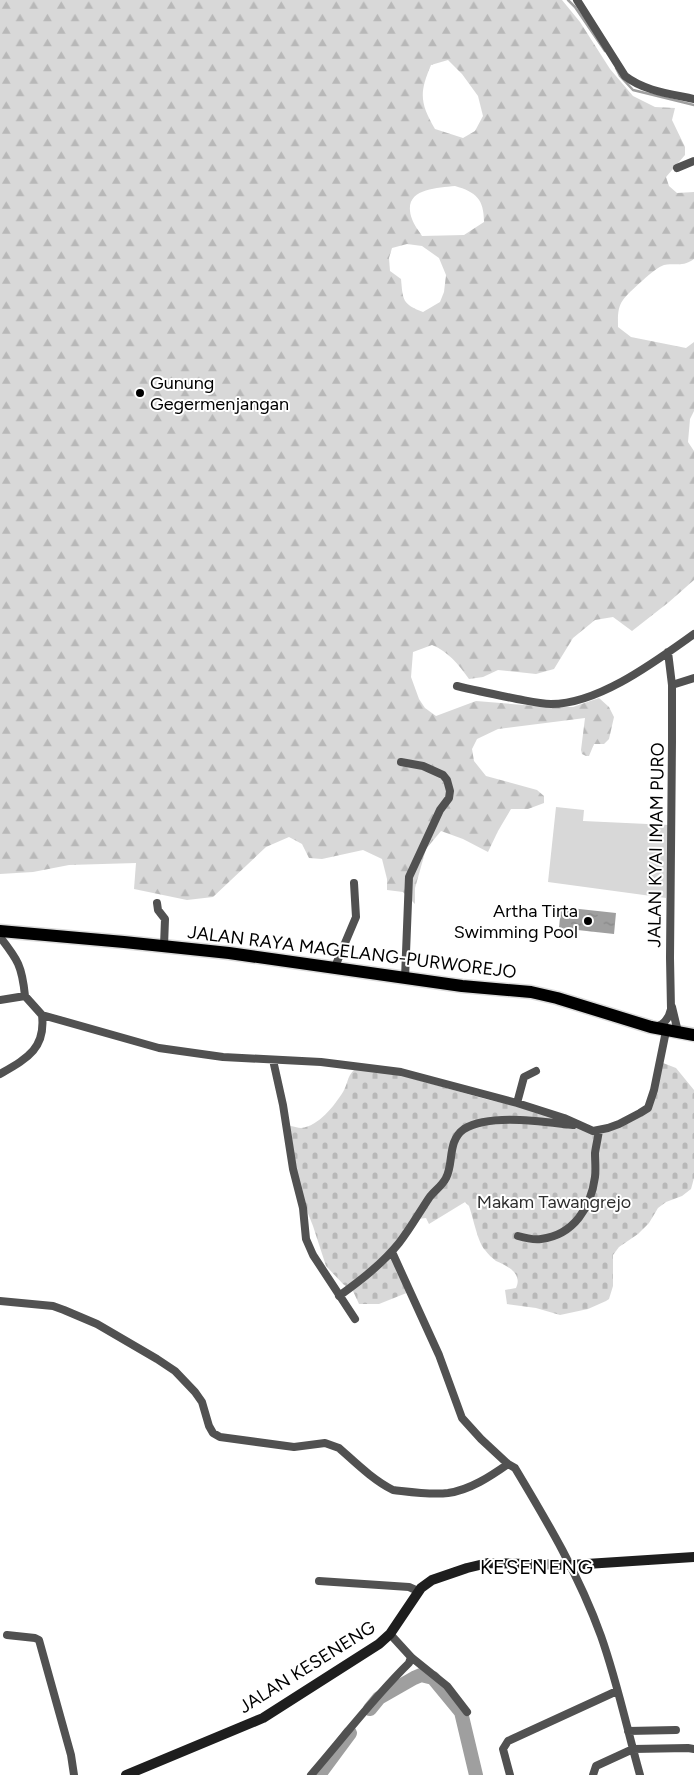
<svg xmlns="http://www.w3.org/2000/svg" width="694" height="1775" font-family="Figtree,sans-serif">
  <defs>
    <pattern id="forest-firs" width="22" height="20" patternUnits="userSpaceOnUse" patternTransform="scale(1.25)"><rect width="22" height="20" fill="#d8d8d8"/><path d="M5 1l3.5 6h-7zM16 11l3.5 6h-7z" fill="#b8b8b8"/></pattern>
    <pattern id="cemetery-stones" width="16" height="16" patternUnits="userSpaceOnUse" patternTransform="scale(1.25)"><rect width="16" height="16" fill="#d8d8d8"/><path d="M2 7V4a2 2 0 0 1 4 0v3zM10 15v-3a2 2 0 0 1 4 0v3z" fill="#b8b8b8"/></pattern>
    <pattern id="water-ripples" width="26" height="14" patternUnits="userSpaceOnUse" patternTransform="scale(1.25)"><rect width="26" height="14" fill="#9f9f9f"/><path d="M2 4q2-2 4 0t4 0M15 11q2-2 4 0t4 0" fill="none" stroke="#878787"/></pattern>
  </defs>
  <rect width="100%" height="100%" fill="#fff"/>
  <path fill="url(#forest-firs)" fill-rule="evenodd" d="M 0,0 L 562,0 L 580,22 L 610,69 L 633,96 L 655,107 L 675,108 L 672,120 L 685,147 L 685,155 L 666,177 L 669,186 L 677,193 L 694,192 L 694,259 C 683,267 677,263 664,265 C 656,267 628,293 623,300 C 617,308 618,318 618,327 L 631,337 L 686,348 L 694,342 L 694,411 L 690,419 L 688,442 L 694,451 L 694,580 L 669,602 L 632,631 L 613,617 L 595,620 L 573,638 L 554,669 L 536,674 L 498,670 L 483,677 L 469,679 C 458,664 449,652 432,645 L 413,652 L 411,677 L 419,699 L 425,708 L 436,716 L 476,701 L 548,707 L 573,707 L 599,698 L 609,707 L 614,717 L 609,739 L 604,744 L 594,744 L 589,756 L 586,756 L 582,754 L 581,750 L 585,718 L 498,729 L 477,739 L 472,749 L 474,761 L 486,776 L 537,790 L 544,796 L 544,803 L 528,809 L 511,809 L 498,831 L 488,852 L 463,839 L 441,831 L 426,849 L 415,888 L 415,904 L 403,892 L 387,890 L 387,879 L 382,859 L 363,850 L 322,859 L 309,858 L 302,844 L 289,837 L 266,847 L 213,897 L 187,900 L 134,889 L 136,863 L 69,865 L 33,872 L 0,874 ZM 448,60 L 462,74 L 478,96 L 483,116 L 475,131 L 463,138 L 435,129 C 420,103 419,93 431,65 ZM 455,186 C 476,192 484,199 484,222 L 464,235 L 422,236 C 419,231 414,225 412,219 C 401,189 435,188 455,186 ZM 407,244 L 422,246 L 439,258 L 446,275 L 444,292 L 440,302 L 423,312 C 402,304 403,300 401,279 L 390,271 L 389,258 L 392,248 Z"/>
  <path fill="url(#cemetery-stones)" d="M 663,1063 L 676,1068 L 694,1090 L 694,1178 L 691,1189 L 682,1196 L 666,1202 L 658,1208 L 649,1223 L 638,1234 L 619,1247 L 613,1255 L 613,1286 L 609,1299 L 606,1301 L 588,1309 L 560,1315 L 536,1308 L 507,1304 L 505,1290 L 516,1288 C 523,1273 507,1266 496,1261 C 492,1258 488,1254 485,1250 C 478,1243 473,1217 469,1206 L 465,1202 L 429,1224 L 426,1218 L 418,1219 L 399,1246 L 395,1255 L 409,1292 L 379,1304 L 359,1304 L 353,1291 L 343,1284 L 326,1266 L 313,1226 L 292,1173 L 289,1126 C 293,1126 298,1128 301,1128 C 319,1126 334,1106 343,1092 C 349,1082 346,1077 356,1068 L 389,1072 L 489,1100 L 531,1109 L 577,1127 L 602,1129 L 651,1106 Z"/>
  <path fill="#d8d8d8" d="M 556,807 L 584,810 L 583,821 L 669,825 L 666,898 L 548,882 Z"/>
  <path fill="url(#water-ripples)" d="M 561,907 L 616,913 L 614,934 L 559,928 Z"/>
  <g fill="none" stroke-linecap="round" stroke-linejoin="round">
    <path stroke="#9f9f9f" stroke-width="2.5" d="M 568,0 L 575,7 L 605,51
      M 616,68 L 620,76 L 633,90 L 694,105"/>
    <path stroke="#9f9f9f" stroke-width="14" d="M 370,1709 L 379,1698 L 414,1678 L 421,1675 L 433,1678 L 461,1712 L 476,1775
      M 319,1775 L 350,1733"/>
    <g stroke="#dbdbdb" stroke-width="15">
      <path id="primary" d="M 0,931 L 124,942 L 229,953 L 462,986 L 531,992 L 557,998 L 651,1027 L 694,1035"/>
    </g>
    <path stroke="#515151" stroke-width="8" d="M 577,0 L 625,76 C 644,91 671,94 694,99
      M 677,168 L 694,161
      M 672,685 L 694,678
      M 457,686 C 477,691 497,695 517,699 C 528,701 540,704 551,704 C 599,704 656,661 694,634
      M 401,762 L 423,766 L 443,775 L 447,780 L 450,791 L 449,798 L 440,810 L 409,877 L 405,978
      M 157,903 L 158,910 L 165,919 L 164,946
      M 0,937 C 18,960 22,966 25,996
      M 334,969 L 356,917 L 354,883
      M 0,1000 L 25,996 L 42,1015 L 159,1048 L 223,1057 L 321,1062 L 401,1072 L 517,1103 L 564,1118 L 593,1131 L 608,1128 L 619,1124 L 640,1113 L 648,1108 L 654,1090 L 666,1031
      M 672,1007 L 678,1032
      M 655,1027 C 664,1025 669,1018 671,1009 L 670,958 L 672,741 L 672,685 L 668,652
      M 273,1060 L 283,1105 L 293,1169 L 303,1208 L 306,1239 L 313,1255 L 355,1319
      M 0,1074 C 26,1059 46,1049 42,1015
      M 517,1103 L 524,1077 L 536,1071
      M 518,1236 C 525,1238 533,1240 541,1239 C 574,1235 591,1207 595,1177 C 596,1169 595,1161 595,1153 C 596,1146 598,1138 599,1130
      M 392,1252 L 439,1355 L 462,1418 L 481,1439 L 508,1464 L 515,1468 C 548,1523 579,1575 601,1636 C 617,1681 627,1729 640,1775
      M 339,1296 C 361,1280 382,1264 399,1243 C 410,1229 419,1213 429,1198 C 434,1191 442,1186 446,1178 C 454,1163 447,1141 464,1129 C 490,1113 544,1122 573,1125
      M 0,1301 L 53,1306 L 64,1310 L 97,1324 L 157,1359 L 175,1371 L 195,1392 L 202,1402 L 209,1426 L 213,1433 L 220,1437 L 294,1447 L 325,1443 L 339,1448 C 356,1463 373,1480 393,1490 C 411,1492 430,1495 448,1493 C 470,1490 491,1476 508,1464
      M 319,1581 L 409,1587 L 418,1591
      M 390,1634 L 411,1657 L 447,1686 L 467,1712
      M 7,1635 L 35,1638 L 39,1640 L 71,1755 L 74,1775
      M 628,1731 L 676,1730
      M 311,1775 C 344,1737 373,1698 409,1663 L 411,1657
      M 510,1775 L 503,1749 L 508,1741 L 617,1691
      M 593,1775 L 596,1766 L 633,1749 L 688,1748 L 694,1749"/>
    <path stroke="#1e1e1e" stroke-width="10" d="M 126,1775 L 263,1718 L 379,1644 L 390,1634 L 421,1588 L 432,1580 L 467,1568 L 488,1563 L 571,1565 L 694,1557"/>
    <use href="#primary" stroke="#000" stroke-width="12"/>
  </g>
  <g fill="#000" stroke="#fff" stroke-width="2">
    <circle cx="140" cy="393" r="5"/>
    <circle cx="588" cy="921" r="5"/>
  </g>
  <g text-anchor="middle" stroke-width="4" stroke-linejoin="round" paint-order="stroke">
    <g font-size="18" fill="#000" stroke="#fff" text-anchor="start">
      <text x="150" y="389">Gunung<tspan x="150" dy="21">Gegermenjangan</tspan></text>
      <text x="578" y="917" text-anchor="end">Artha Tirta<tspan x="578" dy="21">Swimming Pool</tspan></text>
    </g>
    <g font-size="18" fill="#000" stroke="#fff">
      <text transform="translate(656 845) rotate(-89)" y="6">JALAN KYAI IMAM PURO</text>
      <text transform="translate(352 952) rotate(7)" y="6">JALAN RAYA MAGELANG-PURWOREJO</text>
      <text transform="translate(307 1667) rotate(-32)" y="6">JALAN KESENENG</text>
    </g>
    <g font-size="18" fill="#2f2f2f" stroke="#fff">
      <text x="554" y="1208">Makam Tawangrejo</text>
    </g>
    <g font-size="20" letter-spacing="1" fill="#000" stroke="#fff">
      <text x="537" y="1574">KESENENG</text>
    </g>
  </g>
</svg>
